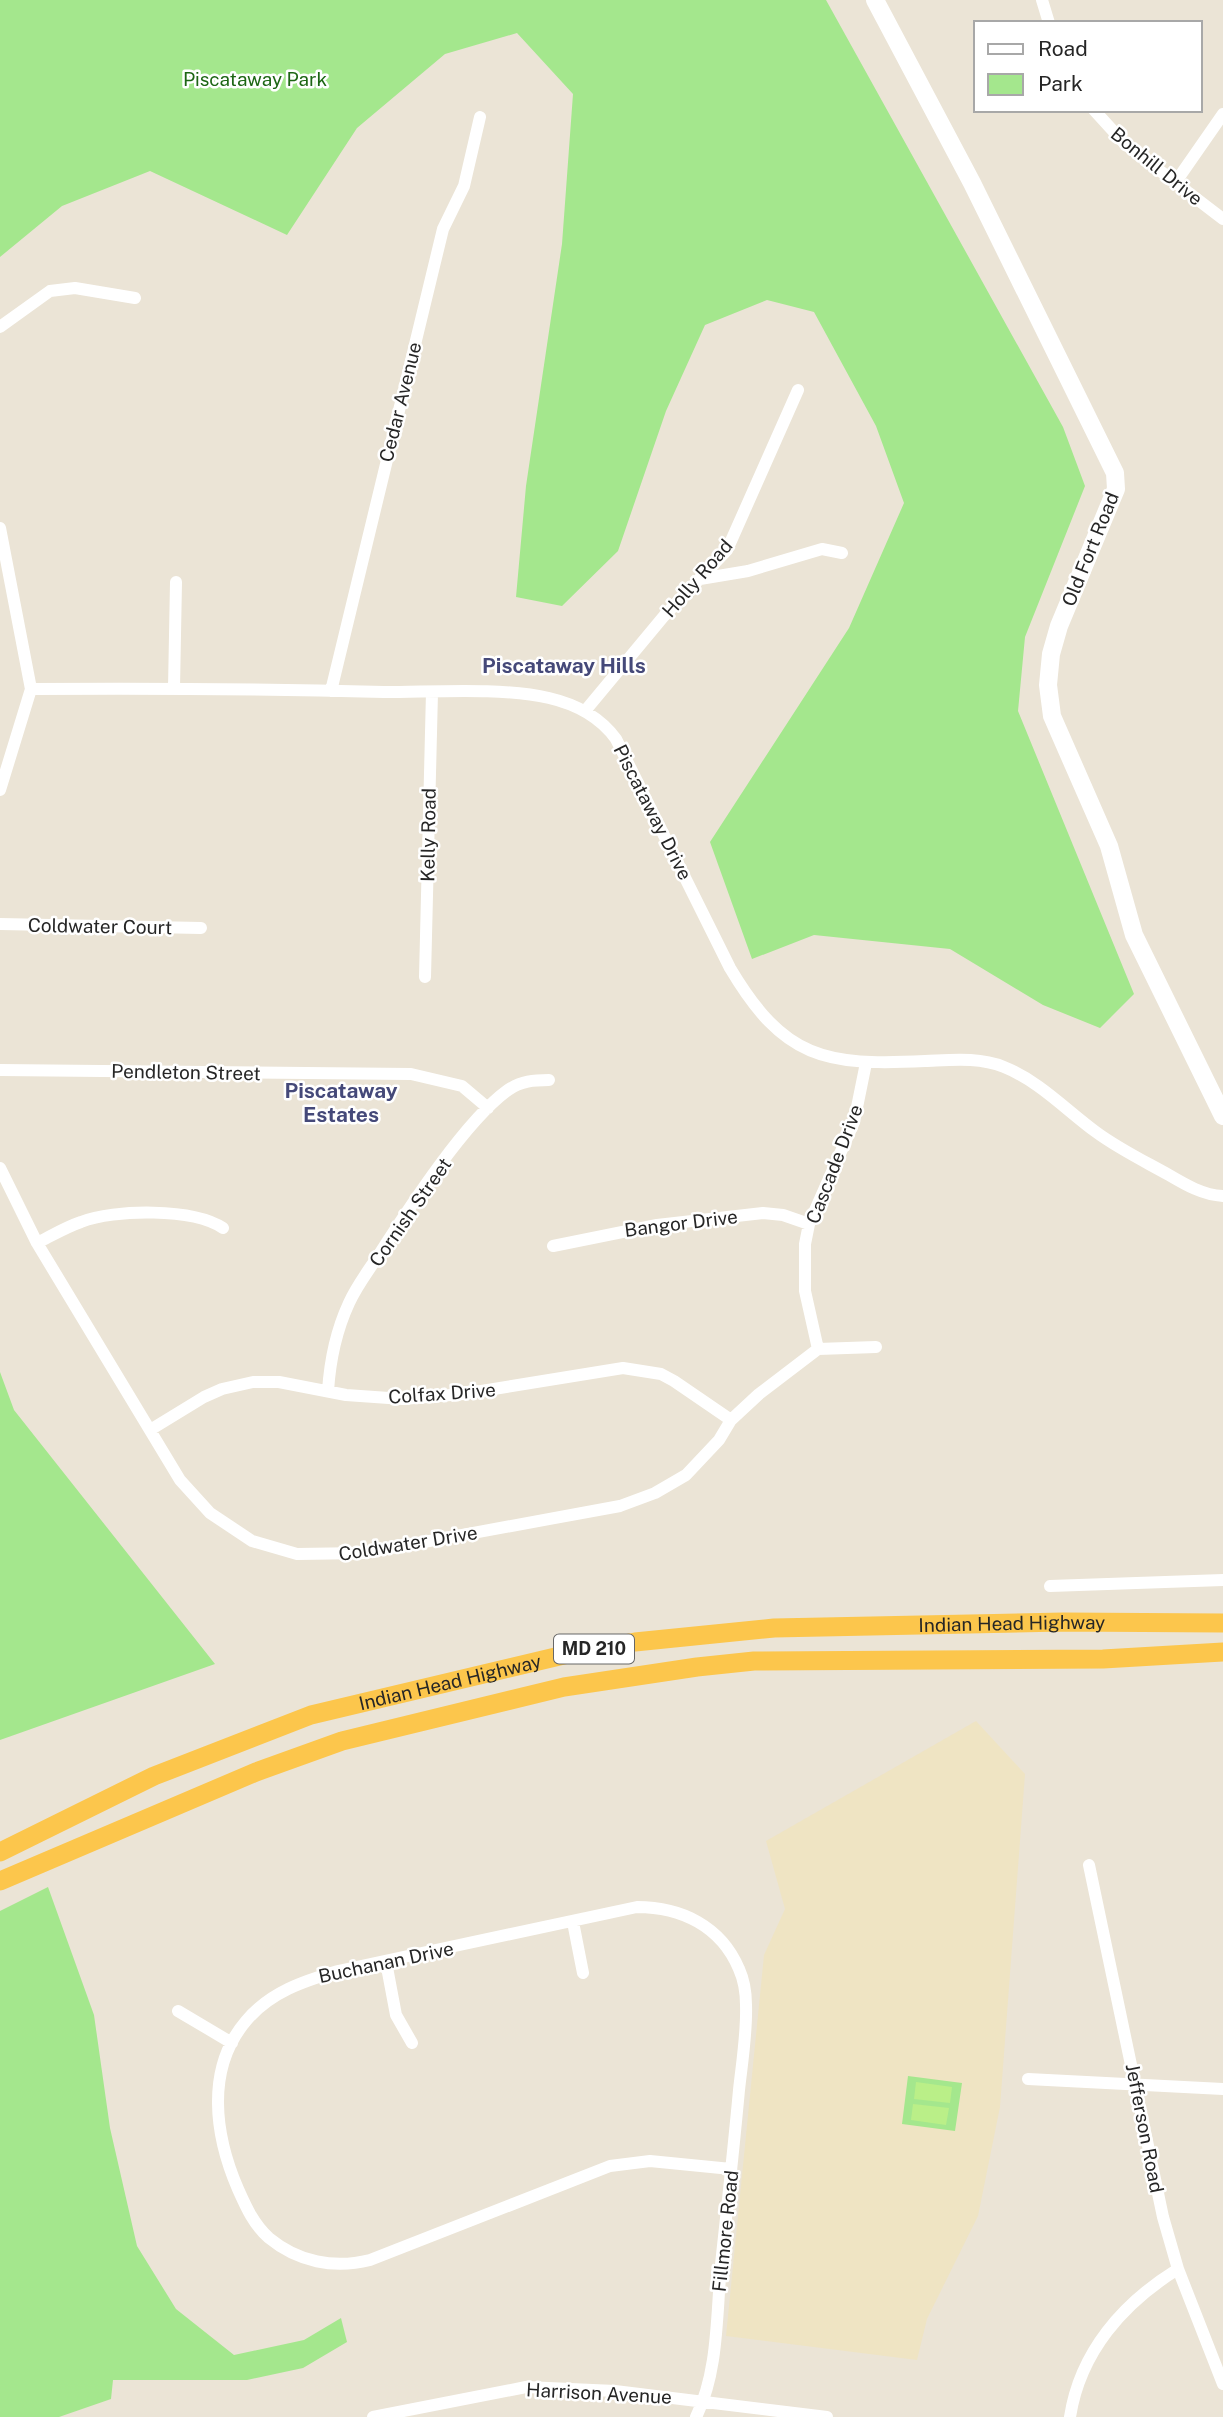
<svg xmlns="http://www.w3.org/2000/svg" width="1223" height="2417" font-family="'Public Sans',sans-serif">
  <rect width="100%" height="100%" fill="#ebe4d6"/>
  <path fill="#efe4c3" d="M 976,1721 L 1025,1774 L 1000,2107 L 978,2216 L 927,2319 L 917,2360 L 726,2336 L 764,1955 L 785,1909 L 766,1841 Z"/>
  <path fill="#a4e78d" d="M 0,0 L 826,0 L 1063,427 L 1085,486 L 1025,637 L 1018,711 L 1134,994 L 1100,1028 L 1043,1005 L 950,949 L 814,935 L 752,959 L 710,842 L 849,628 L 904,503 L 876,426 L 814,312 L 767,300 L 705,325 L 666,411 L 618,551 L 562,606 L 516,597 L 526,486 L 562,244 L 573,94 L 517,33 L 445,54 L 357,128 L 287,235 L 150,171 L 62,206 L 0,257 Z
    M 0,1372 L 14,1410 L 215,1664 L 0,1740 Z
    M 48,1887 L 94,2015 L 110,2128 L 137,2246 L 176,2309 L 234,2355 L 304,2340 L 341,2318 L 347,2342 L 303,2368 L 247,2380 L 113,2380 L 111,2399 L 59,2417 L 0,2417 L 0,1911 Z
    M 908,2076 L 962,2083 L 955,2131 L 902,2124 Z"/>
  <path fill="#baef88" d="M 916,2082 L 952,2087 L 950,2103 L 914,2099 Z
    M 913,2104 L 949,2108 L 946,2125 L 911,2120 Z"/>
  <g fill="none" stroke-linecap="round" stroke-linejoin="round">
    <path stroke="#fff" stroke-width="12" d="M 1042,0 L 1049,23
      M 1094,110 L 1125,144 L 1223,219
      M 1175,183 L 1223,114
      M 0,327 L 50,291 L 75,288 L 135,298
      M 0,528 L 31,689
      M 700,579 L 748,571 L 822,549 L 842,553
      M 174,688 L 176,582
      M 331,691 L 443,229 L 464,186 L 480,117
      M 585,711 L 664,616 L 727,550 L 798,390
      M 0,790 L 31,689 C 149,688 266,689 384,692 C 434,692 501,687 549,698 C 575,704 600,717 616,739 L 730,968 C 784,1059 825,1066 925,1061 C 952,1060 979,1057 1004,1067 C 1039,1081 1066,1110 1096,1132 C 1119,1149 1144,1161 1169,1175 C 1186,1185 1203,1195 1223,1196
      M 0,924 L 201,928
      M 425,977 L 432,692
      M 0,1070 L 411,1074 L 462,1086 L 488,1108
      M 0,1168 L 37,1243 L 180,1480 L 210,1513 L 252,1541 L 297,1554 L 364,1553 L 620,1506 L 655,1493 L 686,1475 L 719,1440 L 731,1420 L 759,1394 L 818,1349 L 876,1347
      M 37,1243 C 51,1236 66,1227 81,1222 C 114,1209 193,1208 223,1228
      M 553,1246 L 657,1225 L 763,1213 L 783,1215 L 809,1224
      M 818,1349 L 805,1291 L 805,1244 L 809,1224 L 854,1122 L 866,1063
      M 328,1391 C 330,1360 336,1331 349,1303 C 357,1285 369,1270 380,1253 C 409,1208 466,1120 508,1090 C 521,1081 534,1080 549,1080
      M 150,1430 L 204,1397 L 222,1389 L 253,1382 L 279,1382 L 346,1395 L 403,1399 L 463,1394 L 623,1368 L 661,1374 L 674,1381 L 731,1420
      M 1050,1586 L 1223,1580
      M 1089,1865 L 1163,2217 L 1178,2269 L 1223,2384
      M 573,1922 L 583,1973
      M 386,1962 L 396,2015 L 412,2043
      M 178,2011 L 232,2043
      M 1028,2079 L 1223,2089
      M 373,2417 L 526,2387 L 615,2391 L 827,2417
      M 696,2417 C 720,2369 716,2307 722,2255 C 728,2200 734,2145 739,2090 C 742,2062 747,2033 746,2005 C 746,1993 744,1980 739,1969 C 721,1926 681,1907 637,1907 L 338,1971 C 304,1981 270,1992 246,2021 C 205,2069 215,2136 238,2189 C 246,2207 254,2225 269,2238 C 298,2262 334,2269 370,2260 L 610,2166 L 650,2161 L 731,2169
      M 1070,2417 C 1080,2352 1123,2303 1178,2269"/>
    <path stroke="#fff" stroke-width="18" d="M 875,0 L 972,183 L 1115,473 L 1116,489 L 1059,626 L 1051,654 L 1048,685 L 1052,716 L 1109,846 L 1134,935 L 1223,1116"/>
    <g stroke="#fcc64c" stroke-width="19">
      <path id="s1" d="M 0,1852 L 154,1776 L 311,1715 L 568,1654 L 635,1642 L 774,1628 L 1063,1622 L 1223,1623"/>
      <path d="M 0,1881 L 256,1772 L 342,1741 L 564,1687 L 697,1667 L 754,1661 L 1103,1659 L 1223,1652"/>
    </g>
  </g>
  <g text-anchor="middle" stroke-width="5" stroke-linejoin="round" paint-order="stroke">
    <rect fill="#fff" stroke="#676767" stroke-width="2" x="554" y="1634.5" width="80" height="29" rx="5"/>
    <g font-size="18" font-weight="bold" fill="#262626">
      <text x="594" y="1655">MD 210</text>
    </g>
    <g font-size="19" fill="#1d6614" stroke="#fff">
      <text x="255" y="86">Piscataway Park</text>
    </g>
    <g font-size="19" fill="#262626" stroke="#fff">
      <text transform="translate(1157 166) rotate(39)" y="7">Bonhill Drive</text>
      <text transform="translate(400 402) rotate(-76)" y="7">Cedar Avenue</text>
      <text transform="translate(1090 549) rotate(-68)" y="7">Old Fort Road</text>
      <text transform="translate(697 578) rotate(-49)" y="7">Holly Road</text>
      <text transform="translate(653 812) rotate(63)" y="7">Piscataway Drive</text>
      <text transform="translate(428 835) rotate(-89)" y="7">Kelly Road</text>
      <text transform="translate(100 926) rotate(1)" y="7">Coldwater Court</text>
      <text transform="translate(186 1072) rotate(1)" y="7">Pendleton Street</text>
      <text transform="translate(834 1164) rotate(-69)" y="7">Cascade Drive</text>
      <text transform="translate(410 1212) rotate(-55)" y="7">Cornish Street</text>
      <text transform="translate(681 1223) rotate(-7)" y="7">Bangor Drive</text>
      <text transform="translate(442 1393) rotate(-4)" y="7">Colfax Drive</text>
      <text transform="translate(408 1543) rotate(-9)" y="7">Coldwater Drive</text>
      <text dy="7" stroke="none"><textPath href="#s1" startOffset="1050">Indian Head Highway</textPath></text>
      <text dy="7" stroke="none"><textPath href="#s1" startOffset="483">Indian Head Highway</textPath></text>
      <text transform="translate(386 1962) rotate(-12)" y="7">Buchanan Drive</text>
      <text transform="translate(1145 2128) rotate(79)" y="7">Jefferson Road</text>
      <text transform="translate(725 2231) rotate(-84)" y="7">Fillmore Road</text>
      <text transform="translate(599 2393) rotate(3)" y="7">Harrison Avenue</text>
    </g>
    <g font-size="21" font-weight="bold" fill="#454979" stroke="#fff">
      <text x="564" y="673">Piscataway Hills</text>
      <text x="341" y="1098">Piscataway<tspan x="341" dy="24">Estates</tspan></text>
    </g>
  </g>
  <rect x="974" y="21" width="228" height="91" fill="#ffffff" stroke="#a8a8a8" stroke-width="2"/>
  <rect x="988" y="44" width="35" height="10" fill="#ffffff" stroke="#a8a8a8" stroke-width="2"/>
  <text x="1038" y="56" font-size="21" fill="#262626">Road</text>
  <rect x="988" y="74" width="35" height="21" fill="#a4e78d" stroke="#a8a8a8" stroke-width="2"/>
  <text x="1038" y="91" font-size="21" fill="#262626">Park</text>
</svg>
